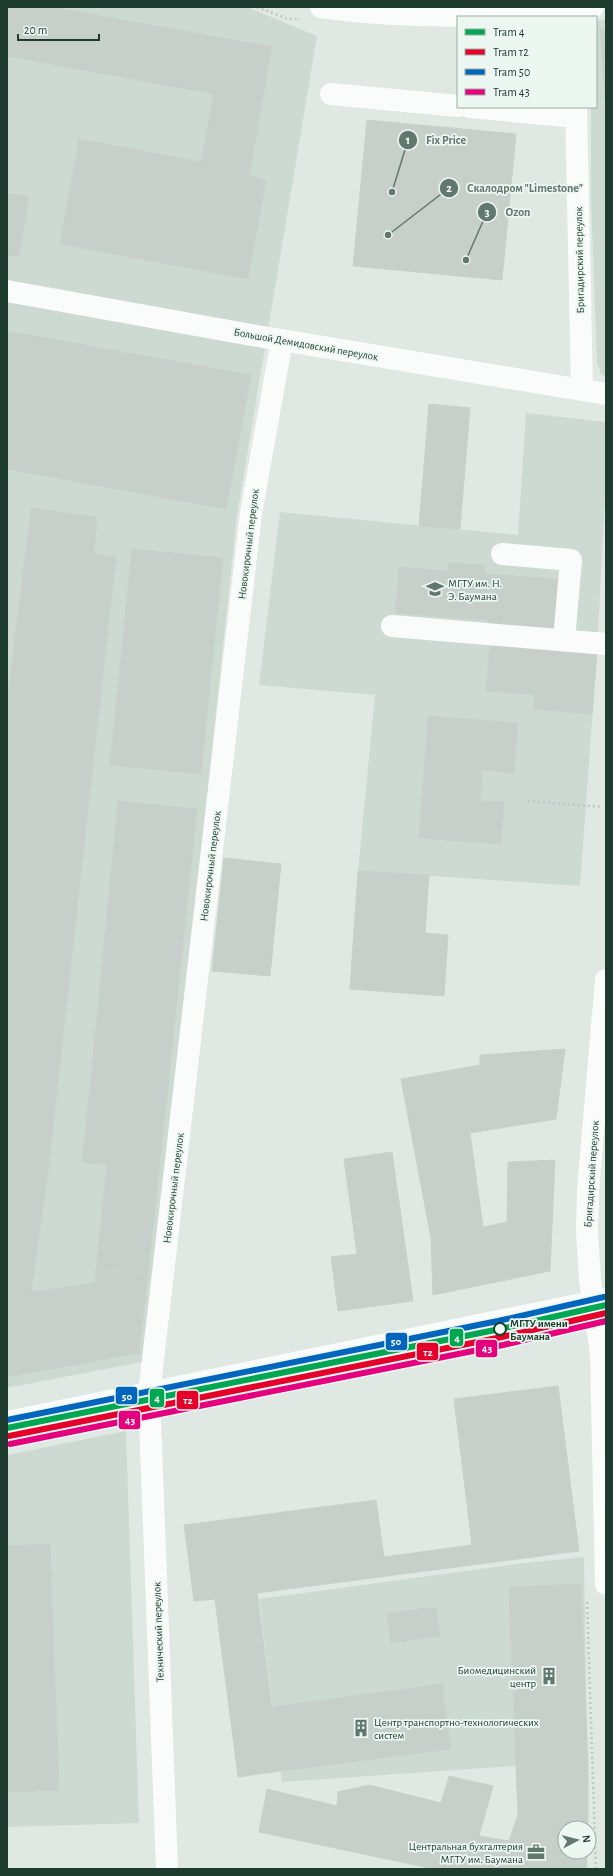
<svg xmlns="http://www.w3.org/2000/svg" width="613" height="1876" font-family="'Alegreya Sans',sans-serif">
  <rect width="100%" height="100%" fill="#e0e8e3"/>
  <path fill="#cddad2" d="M 7,7 L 247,7 L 317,36 L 237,515 L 147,1361 L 7,1388 Z
    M 606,19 L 606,377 L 601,374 L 597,362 L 591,199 L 591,107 L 596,107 L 596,21 Z
    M 526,413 L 606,422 L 606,476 L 597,653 L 580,886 L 358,871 L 375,695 L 259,685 L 280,512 L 518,535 Z
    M 126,1431 L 139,1823 L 7,1827 L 7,1455 Z
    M 584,1557 L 587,1761 L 282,1782 L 259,1599 L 525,1563 Z"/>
  <path fill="#c7cfcb" stroke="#c8d1cc" d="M 7,7 L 52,7 L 272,47 L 249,176 L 266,180 L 248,279 L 60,244 L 79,139 L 201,162 L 214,94 L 7,56 Z
    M 606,29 L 606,112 L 600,30 Z
    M 367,120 L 516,134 L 502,280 L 353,266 Z
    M 7,193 L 29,197 L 19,257 L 7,255 Z
    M 7,331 L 251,375 L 226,509 L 7,469 Z
    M 429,404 L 470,408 L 460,529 L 419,526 Z
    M 31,508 L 97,517 L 94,554 L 116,557 L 48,1172 L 31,1292 L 95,1283 L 96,1269 L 148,1274 L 139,1353 L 7,1377 L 7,700 Z
    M 132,549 L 223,558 L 201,774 L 110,765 Z
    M 448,563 L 485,565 L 485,574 L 558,579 L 554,635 L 487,630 L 488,620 L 395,613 L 399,567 L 448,571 Z
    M 490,644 L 597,653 L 592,714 L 534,709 L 535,695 L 486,691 Z
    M 428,716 L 518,723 L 514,773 L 482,770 L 480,801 L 504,802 L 501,844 L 419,838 Z
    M 118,801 L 197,809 L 167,1096 L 90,1088 Z
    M 224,858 L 281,864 L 270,976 L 212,971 Z
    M 358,871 L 429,875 L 425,933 L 448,935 L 444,996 L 350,989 Z
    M 565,1049 L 556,1119 L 470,1133 L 483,1227 L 507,1222 L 508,1162 L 555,1160 L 550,1271 L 433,1295 L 431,1238 L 401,1079 L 480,1065 L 480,1055 Z
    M 90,1088 L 167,1096 L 148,1274 L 96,1269 L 107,1165 L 82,1162 Z
    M 392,1152 L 413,1301 L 338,1311 L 331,1257 L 357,1254 L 344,1159 Z
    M 558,1386 L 579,1551 L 257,1593 L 280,1771 L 238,1777 L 215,1599 L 194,1601 L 184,1525 L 376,1500 L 384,1557 L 472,1545 L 454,1399 Z
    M 50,1544 L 59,1790 L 7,1792 L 7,1546 Z
    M 581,1584 L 588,1766 L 516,1768 L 509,1587 Z
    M 436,1607 L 440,1636 L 391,1643 L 387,1613 Z
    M 442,1684 L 451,1749 L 280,1771 L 272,1707 Z
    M 588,1766 L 588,1828 L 565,1828 L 565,1852 L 587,1852 L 587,1869 L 434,1869 L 259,1832 L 267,1789 L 337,1806 L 338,1792 L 369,1785 L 441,1803 L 449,1776 L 493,1786 L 479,1836 L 509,1841 L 518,1815 L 516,1768 Z"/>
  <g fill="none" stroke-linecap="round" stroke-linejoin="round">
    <path stroke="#bdc8c4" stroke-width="2.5" stroke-dasharray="2 3" stroke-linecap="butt" d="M 257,7 L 288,19 L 300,19
      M 528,801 L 603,807
      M 587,1602 L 596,1869"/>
    <path stroke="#fafcfb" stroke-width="22" d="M 321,7 C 411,20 503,17 593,7
      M 331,94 L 458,106
      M 470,107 L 576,117
      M 576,107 L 582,390
      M 7,291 L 257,336 L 606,394
      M 502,554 L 571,560 L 564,640
      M 392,626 L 606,644
      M 606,980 L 588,1190 L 587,1231 L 590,1280 L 601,1354 L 606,1584
      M 7,1422 L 606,1299
      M 167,1869 L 149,1394 L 251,513 L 282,340"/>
    <g stroke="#edf7f1" stroke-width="9">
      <path id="tram-1" d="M 7,1428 L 500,1329 L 606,1305"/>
    </g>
    <g stroke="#edf7f1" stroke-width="9">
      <path id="tram-2" d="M 9,1436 L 502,1337 L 606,1313"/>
    </g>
    <g stroke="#edf7f1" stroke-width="9">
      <path id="tram-3" d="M 7,1420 L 498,1321 L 604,1297"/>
    </g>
    <g stroke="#edf7f1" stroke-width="9">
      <path id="tram-4" d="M 10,1444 L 503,1345 L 606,1321"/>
    </g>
    <use href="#tram-1" stroke="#00a651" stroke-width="6"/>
    <use href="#tram-2" stroke="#e4002b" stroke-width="6"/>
    <use href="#tram-3" stroke="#0065bd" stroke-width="6"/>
    <use href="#tram-4" stroke="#e5007d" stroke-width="6"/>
  </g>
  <defs>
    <g id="university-bare" transform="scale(1.38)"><path d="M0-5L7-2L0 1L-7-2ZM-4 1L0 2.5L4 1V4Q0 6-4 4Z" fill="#61786e" stroke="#edf7f1" stroke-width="2.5" paint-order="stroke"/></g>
    <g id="building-bare" transform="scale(1.38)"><path d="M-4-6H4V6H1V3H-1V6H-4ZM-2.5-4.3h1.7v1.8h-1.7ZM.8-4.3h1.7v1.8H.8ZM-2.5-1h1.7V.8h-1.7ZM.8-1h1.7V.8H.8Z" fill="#61786e" stroke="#edf7f1" stroke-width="2.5" paint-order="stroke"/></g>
    <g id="office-bare" transform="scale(1.38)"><path d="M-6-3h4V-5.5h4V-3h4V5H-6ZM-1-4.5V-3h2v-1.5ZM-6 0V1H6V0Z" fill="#61786e" stroke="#edf7f1" stroke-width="2.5" paint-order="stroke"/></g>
  </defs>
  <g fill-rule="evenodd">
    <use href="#university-bare" x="435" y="589"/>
    <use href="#building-bare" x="549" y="1676"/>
    <use href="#building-bare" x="361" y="1728"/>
    <use href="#office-bare" x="536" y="1852"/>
  </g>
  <circle fill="#edf7f1" stroke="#1d3c2f" stroke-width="2" cx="500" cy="1329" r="6"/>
  <g text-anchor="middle" stroke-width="3.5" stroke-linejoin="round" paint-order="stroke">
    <g font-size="11" fill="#1d3c2f" stroke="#edf7f1">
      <text transform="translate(579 260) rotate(-91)" y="4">Бригадирский переулок</text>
      <text transform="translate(306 344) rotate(10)" y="4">Большой Демидовский переулок</text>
      <text transform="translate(248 544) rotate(-83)" y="4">Новокирочный переулок</text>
      <text transform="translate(210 866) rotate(-83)" y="4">Новокирочный переулок</text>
      <text transform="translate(591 1174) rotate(-86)" y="4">Бригадирский переулок</text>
      <text transform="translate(173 1188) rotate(-83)" y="4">Новокирочный переулок</text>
      <text transform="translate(158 1632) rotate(-92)" y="4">Технический переулок</text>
    </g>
    <g font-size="11" fill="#1d3c2f" stroke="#edf7f1" text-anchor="start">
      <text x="448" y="587">МГТУ им. Н.<tspan x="448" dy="13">Э. Баумана</tspan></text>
      <text x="536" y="1674" text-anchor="end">Биомедицинский<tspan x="536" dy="13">центр</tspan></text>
      <text x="374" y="1726">Центр транспортно-технологических<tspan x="374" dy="13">систем</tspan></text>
      <text x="523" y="1850" text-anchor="end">Центральная бухгалтерия<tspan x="523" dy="13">МГТУ им. Баумана</tspan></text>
    </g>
    <g font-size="11" font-weight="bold" fill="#1d3c2f" stroke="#edf7f1" text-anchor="start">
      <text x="510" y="1327">МГТУ имени<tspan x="510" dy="13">Баумана</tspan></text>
    </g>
  </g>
  <path fill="none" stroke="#61786e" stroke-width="1.5" d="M392 192L408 140M388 235L449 188M466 260L487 212"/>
  <g fill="#61786e" stroke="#edf7f1" stroke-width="1.5">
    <circle cx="392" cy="192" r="4"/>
    <circle cx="388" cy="235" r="4"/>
    <circle cx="466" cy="260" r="4"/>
    <circle cx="408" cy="140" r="10"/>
    <circle cx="449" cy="188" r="10"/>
    <circle cx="487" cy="212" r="10"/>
  </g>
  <g font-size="12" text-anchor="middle" font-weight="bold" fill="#fff">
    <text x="408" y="144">1</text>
    <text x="449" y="192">2</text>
    <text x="487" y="216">3</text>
  </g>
  <g font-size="12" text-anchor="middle" font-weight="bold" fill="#61786e" stroke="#edf7f1" stroke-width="3.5" stroke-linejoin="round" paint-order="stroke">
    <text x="446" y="144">Fix Price</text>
    <text x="525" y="192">Скалодром "Limestone"</text>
    <text x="518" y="216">Ozon</text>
  </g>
  <g stroke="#edf7f1" stroke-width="1.5">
    <rect x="449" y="1328" width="15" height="19" rx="4" fill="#00a651"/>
    <rect x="385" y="1332" width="23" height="19" rx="4" fill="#0065bd"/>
    <rect x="475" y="1339" width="23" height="19" rx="4" fill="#e5007d"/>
    <rect x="416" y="1342" width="23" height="19" rx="4" fill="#e4002b"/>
    <rect x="115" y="1386" width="23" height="19" rx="4" fill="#0065bd"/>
    <rect x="149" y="1388" width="16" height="20" rx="4" fill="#00a651"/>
    <rect x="176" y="1390" width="23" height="20" rx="4" fill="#e4002b"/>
    <rect x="118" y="1410" width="23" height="20" rx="4" fill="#e5007d"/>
  </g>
  <g font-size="11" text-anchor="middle" font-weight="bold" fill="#fff">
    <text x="457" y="1342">4</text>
    <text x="396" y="1345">50</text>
    <text x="487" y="1352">43</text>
    <text x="428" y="1356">т2</text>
    <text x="127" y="1400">50</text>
    <text x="157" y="1402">4</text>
    <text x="188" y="1404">т2</text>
    <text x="130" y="1424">43</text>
  </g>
  <rect width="613" height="1876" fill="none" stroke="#1d3c2f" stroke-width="16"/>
  <rect x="457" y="16" width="140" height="92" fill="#edf7f1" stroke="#9aaca3"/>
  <rect x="465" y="29" width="20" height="6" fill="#00a651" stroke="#9aaca3"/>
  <text x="493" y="36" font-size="12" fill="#1d3c2f">Tram 4</text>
  <rect x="465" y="49" width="20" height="6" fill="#e4002b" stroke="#9aaca3"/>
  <text x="493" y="56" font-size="12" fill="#1d3c2f">Tram т2</text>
  <rect x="465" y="69" width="20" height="6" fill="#0065bd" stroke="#9aaca3"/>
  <text x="493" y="76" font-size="12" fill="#1d3c2f">Tram 50</text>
  <rect x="465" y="89" width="20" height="6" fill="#e5007d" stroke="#9aaca3"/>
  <text x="493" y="96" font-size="12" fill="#1d3c2f">Tram 43</text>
  <g transform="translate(577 1840) rotate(83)"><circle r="19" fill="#edf7f1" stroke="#9aaca3"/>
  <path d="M0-3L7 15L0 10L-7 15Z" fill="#61786e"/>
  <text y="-6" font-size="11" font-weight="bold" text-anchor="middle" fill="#1d3c2f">N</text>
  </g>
  <path d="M18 34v6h81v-6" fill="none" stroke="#1d3c2f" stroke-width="2"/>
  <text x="24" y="34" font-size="12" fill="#1d3c2f" stroke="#edf7f1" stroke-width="3" paint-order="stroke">20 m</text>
</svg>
